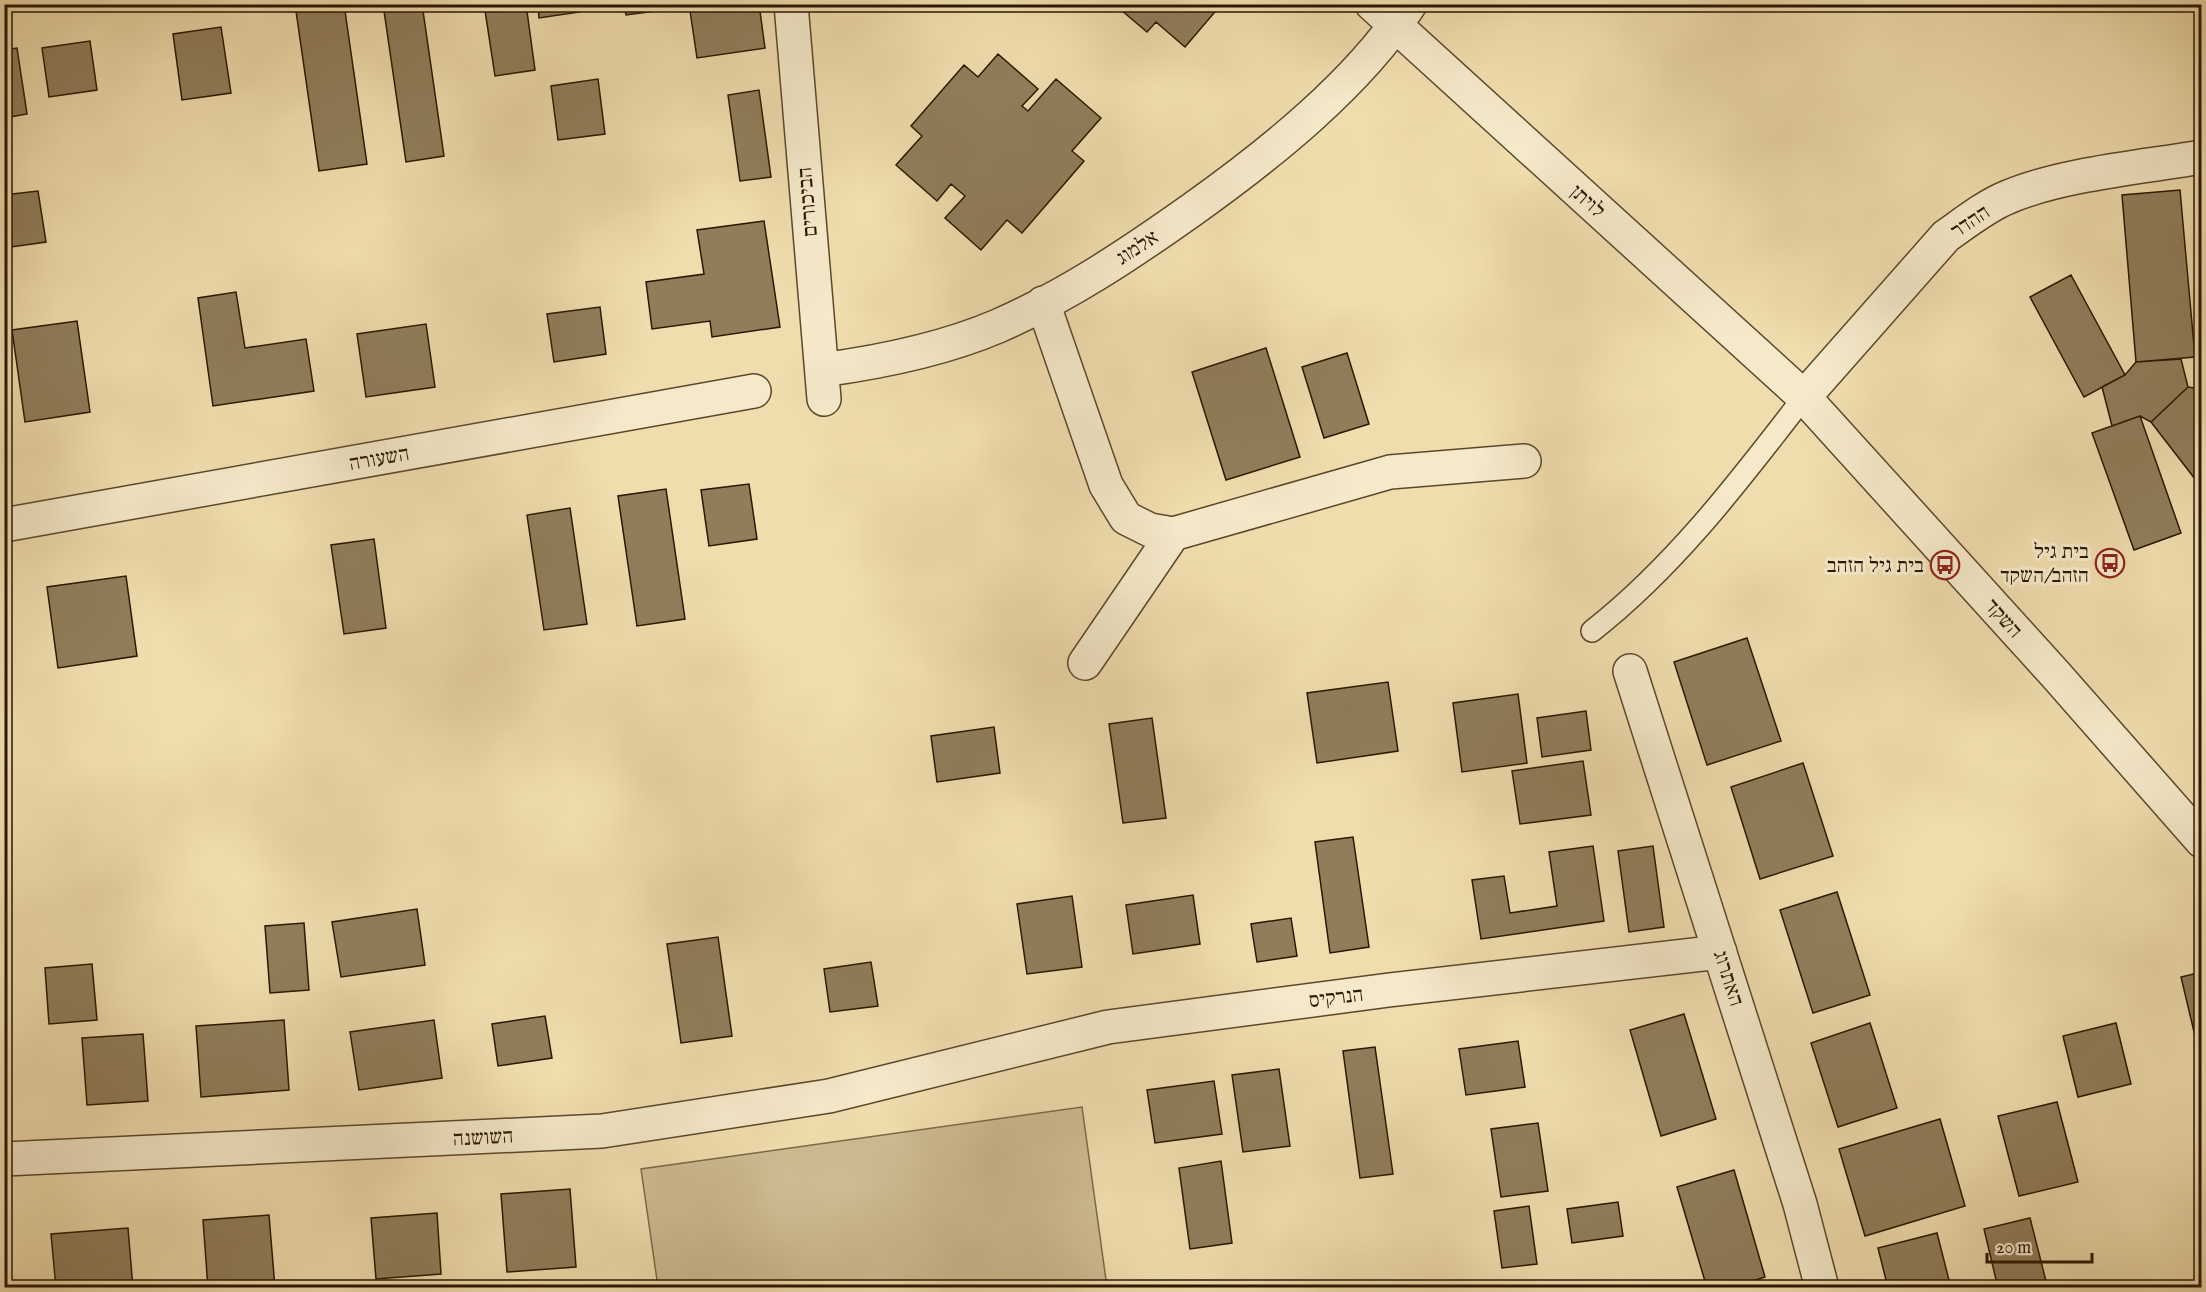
<svg xmlns="http://www.w3.org/2000/svg" width="2206" height="1292" font-family="'IM FELL English','Frank Ruhl Libre',serif">
  <rect width="100%" height="100%" fill="#f0ddae"/>
  <filter id="stains"><feTurbulence type="fractalNoise" baseFrequency=".00333" numOctaves="4"/><feColorMatrix values="0 0 0 0 .2 0 0 0 0 .09 0 0 0 0 .02 0 0 0 .5 -.17"/></filter>
  <radialGradient id="worn" r=".72"><stop offset=".6" stop-color="#630" stop-opacity="0"/><stop offset="1" stop-color="#630" stop-opacity=".3"/></radialGradient>
  <path fill="#cebb91" stroke="#7c6949" stroke-width="1.5" d="M 1082,1107 L 1107,1287 L 658,1287 L 641,1169 Z"/>
  <path fill="#907e5b" stroke="#291701" stroke-width="1.5" d="M 295,4 L 344,4 L 367,164 L 319,171 Z
    M 383,4 L 422,4 L 444,156 L 406,162 Z
    M 484,4 L 526,4 L 535,70 L 495,76 Z
    M 538,4 L 578,4 L 580,12 L 539,18 Z
    M 624,4 L 662,4 L 663,10 L 626,15 Z
    M 689,4 L 759,4 L 765,48 L 697,58 Z
    M 1114,4 L 1219,4 L 1220,6 L 1185,47 L 1156,22 L 1147,32 Z
    M 221,27 L 231,93 L 182,100 L 173,34 Z
    M 90,41 L 97,90 L 49,97 L 42,48 Z
    M 17,48 L 27,114 L 4,118 L 4,50 Z
    M 998,54 L 1038,89 L 1022,106 L 1028,111 L 1056,79 L 1101,118 L 1072,151 L 1084,161 L 1022,233 L 1007,220 L 981,250 L 945,218 L 965,196 L 951,184 L 937,201 L 896,165 L 922,136 L 911,126 L 964,65 L 978,77 Z
    M 598,79 L 605,134 L 558,140 L 551,86 Z
    M 759,90 L 771,177 L 740,181 L 728,95 Z
    M 2180,190 L 2195,357 L 2136,362 L 2122,195 Z
    M 38,191 L 46,242 L 4,248 L 4,195 Z
    M 764,221 L 780,327 L 712,337 L 710,321 L 652,329 L 646,282 L 704,274 L 697,230 Z
    M 2071,275 L 2125,375 L 2084,397 L 2030,297 Z
    M 236,292 L 245,348 L 306,339 L 314,391 L 213,406 L 198,298 Z
    M 600,307 L 606,354 L 554,362 L 547,314 Z
    M 77,321 L 90,412 L 25,422 L 12,330 Z
    M 426,324 L 435,387 L 366,397 L 357,334 Z
    M 1266,348 L 1300,457 L 1226,480 L 1192,372 Z
    M 1347,353 L 1369,424 L 1324,438 L 1302,367 Z
    M 2181,359 L 2188,387 L 2151,422 L 2140,416 L 2112,426 L 2102,387 L 2125,375 L 2136,362 Z
    M 2188,387 L 2195,388 L 2202,396 L 2202,488 L 2151,422 Z
    M 2140,416 L 2181,533 L 2134,550 L 2092,433 Z
    M 749,484 L 757,539 L 709,546 L 701,490 Z
    M 666,489 L 685,619 L 637,626 L 618,496 Z
    M 570,508 L 587,624 L 544,630 L 527,515 Z
    M 374,539 L 386,628 L 344,634 L 331,545 Z
    M 126,576 L 137,656 L 58,668 L 47,587 Z
    M 1747,638 L 1781,741 L 1707,765 L 1674,662 Z
    M 1388,682 L 1398,751 L 1317,763 L 1307,693 Z
    M 1518,694 L 1527,763 L 1462,772 L 1453,703 Z
    M 1586,711 L 1591,750 L 1542,757 L 1537,718 Z
    M 1152,718 L 1166,818 L 1123,823 L 1109,724 Z
    M 994,727 L 1000,773 L 937,782 L 931,736 Z
    M 1583,761 L 1591,815 L 1520,824 L 1512,771 Z
    M 1803,763 L 1833,856 L 1760,879 L 1731,787 Z
    M 1353,837 L 1369,947 L 1330,953 L 1315,842 Z
    M 1593,846 L 1604,921 L 1481,939 L 1472,880 L 1504,876 L 1510,913 L 1557,906 L 1549,852 Z
    M 1653,846 L 1664,927 L 1629,932 L 1618,851 Z
    M 1837,892 L 1870,995 L 1813,1013 L 1780,910 Z
    M 1193,895 L 1200,944 L 1133,954 L 1126,905 Z
    M 1072,896 L 1082,967 L 1027,974 L 1017,904 Z
    M 417,909 L 425,965 L 341,977 L 332,922 Z
    M 1291,918 L 1297,956 L 1257,962 L 1251,924 Z
    M 304,923 L 309,990 L 270,993 L 265,926 Z
    M 718,937 L 732,1036 L 681,1043 L 667,944 Z
    M 871,962 L 878,1006 L 830,1012 L 824,969 Z
    M 92,964 L 97,1020 L 49,1024 L 45,968 Z
    M 2202,972 L 2202,1057 L 2200,1057 L 2181,977 Z
    M 1684,1014 L 1716,1119 L 1661,1136 L 1630,1030 Z
    M 545,1016 L 552,1058 L 498,1066 L 492,1024 Z
    M 284,1020 L 289,1090 L 201,1097 L 196,1026 Z
    M 434,1020 L 442,1078 L 359,1090 L 350,1032 Z
    M 1870,1023 L 1897,1108 L 1838,1127 L 1811,1043 Z
    M 2116,1023 L 2131,1084 L 2078,1097 L 2063,1036 Z
    M 143,1034 L 148,1101 L 87,1105 L 82,1038 Z
    M 1518,1041 L 1525,1087 L 1466,1095 L 1459,1049 Z
    M 1375,1047 L 1393,1174 L 1360,1178 L 1343,1051 Z
    M 1279,1069 L 1290,1146 L 1243,1152 L 1232,1075 Z
    M 1214,1081 L 1222,1134 L 1155,1143 L 1147,1090 Z
    M 2057,1102 L 2078,1182 L 2019,1196 L 1998,1116 Z
    M 1940,1119 L 1965,1206 L 1865,1236 L 1839,1149 Z
    M 1538,1123 L 1548,1191 L 1501,1197 L 1491,1129 Z
    M 1221,1161 L 1232,1243 L 1190,1249 L 1179,1168 Z
    M 1734,1170 L 1765,1277 L 1730,1288 L 1707,1288 L 1677,1187 Z
    M 570,1189 L 576,1267 L 507,1272 L 501,1194 Z
    M 1618,1202 L 1623,1236 L 1572,1243 L 1567,1209 Z
    M 1529,1206 L 1537,1264 L 1502,1268 L 1494,1211 Z
    M 437,1213 L 441,1274 L 376,1279 L 371,1218 Z
    M 269,1215 L 275,1288 L 208,1288 L 203,1220 Z
    M 2030,1218 L 2046,1281 L 2021,1288 L 1998,1288 L 1984,1229 Z
    M 128,1228 L 133,1288 L 56,1288 L 51,1234 Z
    M 1937,1233 L 1951,1288 L 1888,1288 L 1878,1248 Z"/>
  <g fill="none" stroke-linecap="round" stroke-linejoin="round">
    <g stroke="#5b482c" stroke-width="24">
      <path id="lane" d="M 1592,631 C 1675,566 1740,480 1804,397"/>
    </g>
    <g stroke="#5b482c" stroke-width="36">
      <path id="street" d="M 791,4 L 824,399
        M 1372,4 L 1804,397 L 2056,675 L 2202,841
        M 1043,303 L 1106,485 L 1126,518 L 1150,530 L 1173,534 L 1085,663
        M 822,370 C 881,362 942,350 998,326 C 1067,296 1131,253 1193,209 C 1270,154 1358,84 1410,4
        M 1804,397 L 1946,236 C 1966,222 1986,206 2008,197 C 2062,174 2143,167 2202,157
        M 4,525 L 754,391
        M 1173,534 L 1390,472 L 1524,461
        M 1630,671 L 1800,1204 L 1822,1288
        M 4,1159 L 602,1131 L 829,1096 L 1108,1027 L 1389,990 L 1720,952"/>
    </g>
    <use href="#lane" stroke="#f5e9ca" stroke-width="21"/>
    <use href="#street" stroke="#f5e9ca" stroke-width="33"/>
  </g>
  <defs>
    <g id="bus-ring" transform="scale(1.5)"><circle r="9.5" fill="#f5e9ca" stroke="#8f2418" stroke-width="1.5"/><path d="M-5-6H5V4H4V6H2V4H-2V6H-4V4H-5ZM-3.5-4V0h7V-4ZM-3.5 1.2v1.5H-2V1.2ZM2 1.2v1.5H3.5V1.2Z" fill="#8f2418"/></g>
  </defs>
  <g fill-rule="evenodd">
    <use href="#bus-ring" x="2110" y="563"/>
    <use href="#bus-ring" x="1945" y="565"/>
  </g>
  <g text-anchor="middle" stroke-width="6" stroke-linejoin="round" paint-order="stroke">
    <g font-size="21" fill="#291701" stroke="#f5e9ca">
      <text transform="translate(1588 201) rotate(42)" y="7">לויתן</text>
      <text transform="translate(807 202) rotate(-95)" y="7">הביכורים</text>
      <text transform="translate(1970 221) rotate(-34)" y="7">ההדר</text>
      <text transform="translate(1137 247) rotate(-33)" y="7">אלמוג</text>
      <text transform="translate(379 458) rotate(-10)" y="7">השעורה</text>
      <text transform="translate(2004 618) rotate(48)" y="7">השקד</text>
      <text transform="translate(1729 978) rotate(72)" y="7">האתרוג</text>
      <text transform="translate(1336 997) rotate(-7)" y="7">הנרקיס</text>
      <text transform="translate(483 1137) rotate(-3)" y="7">השושנה</text>
    </g>
    <g font-size="21" fill="#291701" stroke="#f5e9ca" text-anchor="end">
      <text x="2089" y="558">בית גיל<tspan x="2089" dy="24">הזהב/השקד</tspan></text>
      <text x="1924" y="572">בית גיל הזהב</text>
    </g>
  </g>
  <rect width="2206" height="1292" fill="none" stroke="#f0ddae" stroke-width="24"/>
  <rect x="6" y="6" width="2194" height="1280" fill="none" stroke="#291701" stroke-width="3"/>
  <rect x="12" y="12" width="2182" height="1268" fill="none" stroke="#291701" stroke-width="1.5"/>
  <path d="M1987 1253v9h105v-9" fill="none" stroke="#291701" stroke-width="3"/>
  <text x="1996" y="1253" font-size="18" fill="#291701" stroke="#f5e9ca" stroke-width="4.5" paint-order="stroke">20 m</text>
  <rect width="100%" height="100%" filter="url(#stains)"/>
  <rect width="100%" height="100%" fill="url(#worn)"/>
</svg>
